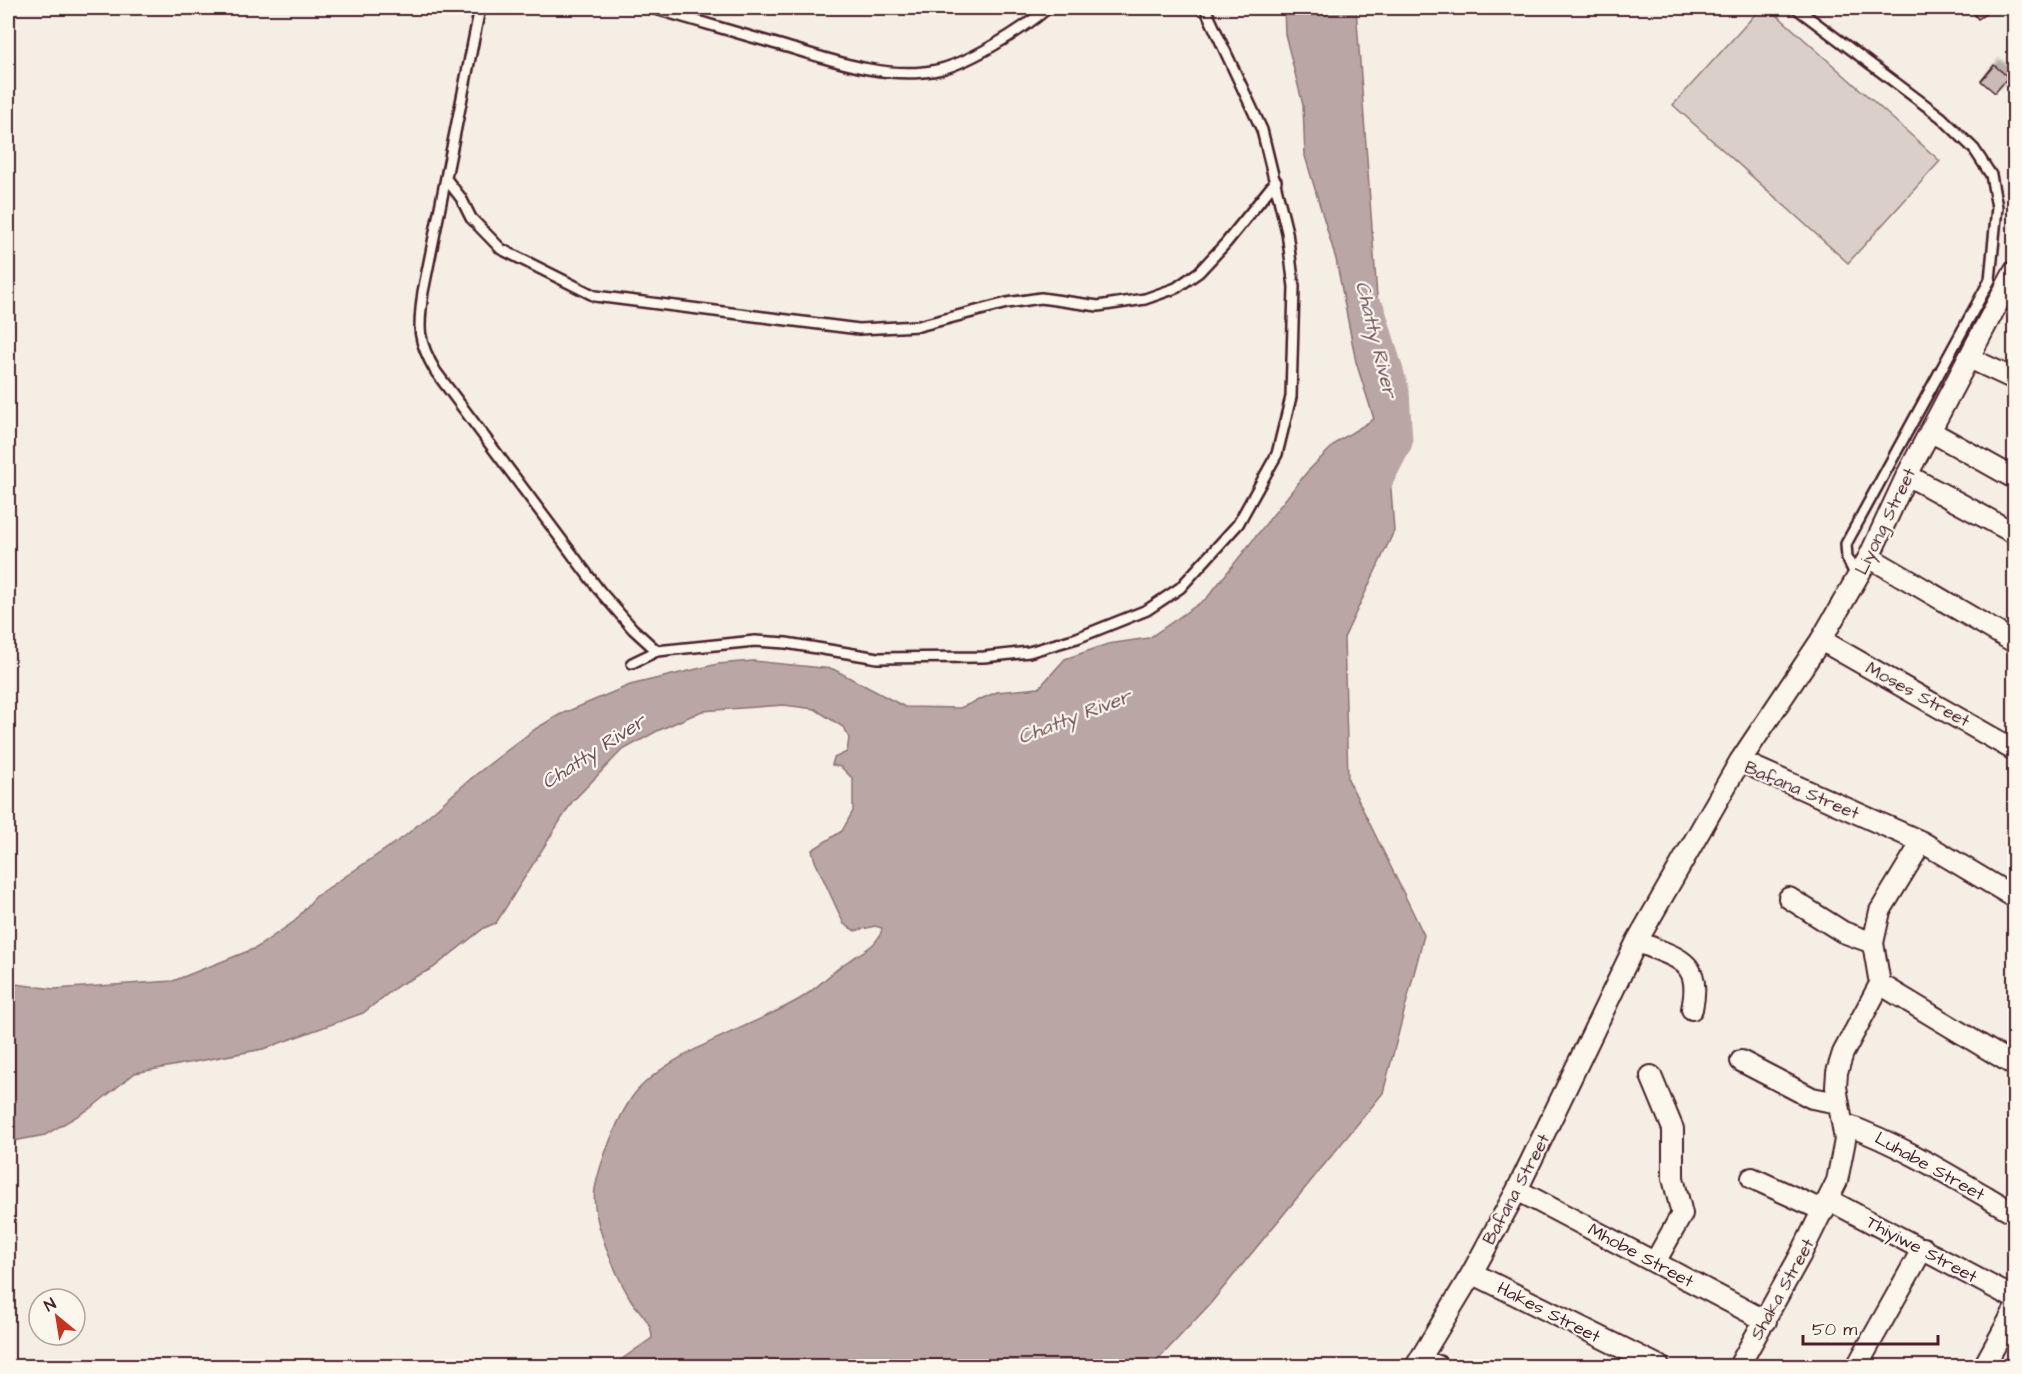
<svg xmlns="http://www.w3.org/2000/svg" width="2022" height="1374" font-family="'Architects Daughter',sans-serif">
  <defs>
    <filter id="shadow"><feDropShadow dx="5.5" dy="-5.5" stdDeviation="1.5" flood-color="#0004"/></filter>
  </defs>
  <rect width="100%" height="100%" fill="#f4eee4"/>
  <filter id="ink" filterUnits="userSpaceOnUse"><feTurbulence type="fractalNoise" baseFrequency=".0167" numOctaves="2"/><feDisplacementMap in="SourceGraphic" scale="12" xChannelSelector="R" yChannelSelector="G"/><feConvolveMatrix kernelMatrix="1 2 1 2 8 2 1 2 1" color-interpolation-filters="sRGB"/></filter>
  <g filter="url(#ink)">
    <path fill="#dbd0c9" stroke="#92787a" stroke-width="1.5" d="M 1761,8 L 1769,8 L 1940,161 L 1848,263 L 1673,105 Z"/>
    <path fill="#baa7a5" stroke="#8d7174" stroke-width="1.5" d="M 1284,8 L 1356,8 L 1394,531 L 1344,638 L 1348,779 L 1424,935 L 1383,1093 L 1210,1304 L 1152,1366 L 612,1366 L 652,1338 C 652,1322 640,1313 631,1300 C 616,1275 590,1217 595,1189 C 600,1162 619,1113 636,1092 C 671,1051 749,1028 798,1000 C 815,991 828,975 844,964 C 857,954 880,946 882,928 L 875,926 L 855,931 L 844,924 L 815,861 L 812,850 L 842,831 L 853,811 L 853,779 L 841,767 L 832,765 L 834,758 L 847,752 L 849,738 L 843,727 L 815,709 L 784,705 L 702,711 L 657,731 L 621,751 L 572,802 L 496,923 L 484,928 L 433,968 L 399,985 L 363,1013 L 263,1049 L 135,1073 L 91,1108 L 45,1135 L 8,1142 L 8,983 L 54,989 L 173,981 L 256,948 L 295,921 L 315,897 L 405,836 L 474,776 L 535,729 L 559,715 L 630,685 L 718,664 L 753,661 L 833,669 L 905,707 L 960,708 L 997,692 L 1039,688 L 1065,659 L 1108,644 L 1149,638 L 1207,598 L 1307,472 L 1338,441 L 1374,419 L 1356,362 L 1336,259 L 1305,156 L 1303,105 L 1285,34 Z"/>
    <g fill="none" stroke-linecap="round" stroke-linejoin="round">
      <path stroke="#baa7a5" stroke-width="33" d="M 1368,496 L 1396,442 L 1393,392 L 1369,312"/>
    </g>
    <path fill="#cabbb6" stroke="#4a1f2b" stroke-width="1.5" filter="url(#shadow)" d="M 1969,8 L 1983,8 L 1987,13 L 1978,19 Z
      M 1994,65 L 2008,77 L 1995,93 L 1981,81 Z"/>
    <g fill="none" stroke-linecap="round" stroke-linejoin="round">
      <g stroke="#4a1f2b" stroke-width="14">
        <path id="service" d="M 480,8 L 423,292 C 418,328 417,340 436,372 L 599,590 L 633,629 L 657,651
          M 652,8 C 695,20 737,33 780,45 C 829,59 880,79 932,71 C 966,66 1023,29 1048,8
          M 1796,8 L 1941,117 L 1974,149 L 1991,175 L 1997,207 L 1990,280 L 1846,544 L 1847,558 L 1856,576
          M 447,180 L 461,198 L 471,218 L 501,249 L 595,296 L 859,329 L 919,326 L 1007,303 L 1041,298 L 1098,306 L 1145,299 L 1176,288 L 1199,272 L 1226,243 L 1276,181
          M 632,663 L 657,651 L 755,641 L 786,643 L 878,658 L 984,657 L 1029,652 L 1077,638 L 1147,610 L 1180,588 L 1238,524 L 1277,454 L 1291,397 L 1294,287 L 1287,232 L 1262,130 L 1205,8"/>
      </g>
      <g stroke="#4a1f2b" stroke-width="24">
        <path id="minor" d="M 1969,358 L 2014,379
          M 1930,431 L 2014,478
          M 1907,475 L 2014,533
          M 1869,557 L 2014,642
          M 1821,640 L 2014,750
          M 1740,761 L 1821,640 L 1869,557 L 1907,475 L 2014,272
          M 1789,898 L 1843,932 L 1873,943
          M 1637,941 C 1676,959 1703,958 1692,1009
          M 1880,984 L 2014,1065
          M 1741,1061 L 1812,1098 L 1838,1103
          M 1651,1076 L 1673,1129 L 1673,1178 L 1682,1214 L 1655,1262
          M 1844,1124 C 1905,1146 1959,1181 2014,1213
          M 1752,1178 L 1824,1211
          M 1517,1190 L 1766,1321
          M 1829,1200 L 2014,1298
          M 1472,1273 L 1659,1366
          M 1420,1359 L 1438,1366
          M 1416,1366 L 1472,1273 L 1517,1190 L 1637,941 L 1740,761 L 1922,842 L 2014,897
          M 1739,1366 L 1800,1256 L 1837,1181 L 1845,1140 L 1836,1087 L 1837,1072 L 1843,1053 L 1880,984 L 1873,943 L 1880,911 L 1922,842
          M 1857,1366 L 1923,1248
          M 1984,1366 L 2014,1311"/>
      </g>
      <use href="#service" stroke="#fbf7ec" stroke-width="9"/>
      <use href="#minor" stroke="#fbf7ec" stroke-width="20"/>
    </g>
  </g>
  <g text-anchor="middle" stroke-width="4.5" stroke-linejoin="round" paint-order="stroke">
    <g font-size="18" fill="#4a1f2b" stroke="#fbf7ec">
      <text transform="translate(1885 521) rotate(-64)" y="6">Liyong Street</text>
      <text transform="translate(1918 694) rotate(29)" y="6">Moses Street</text>
      <text transform="translate(1802 790) rotate(23)" y="6">Bafana Street</text>
      <text transform="translate(1930 1166) rotate(29)" y="6">Luhabe Street</text>
      <text transform="translate(1516 1189) rotate(-62)" y="6">Bafana Street</text>
      <text transform="translate(1922 1249) rotate(28)" y="6">Thiyiwe Street</text>
      <text transform="translate(1641 1255) rotate(28)" y="6">Mhobe Street</text>
      <text transform="translate(1782 1289) rotate(-61)" y="6">Shaka Street</text>
      <text transform="translate(1549 1312) rotate(27)" y="6">Hakes Street</text>
    </g>
    <g font-size="20" font-style="italic" fill="#714f56" stroke="#fbf7ec">
      <text transform="translate(1377 339) rotate(76)" y="7">Chatty River</text>
      <text transform="translate(1074 716) rotate(-21)" y="7">Chatty River</text>
      <text transform="translate(593 751) rotate(-33)" y="7">Chatty River</text>
    </g>
  </g>
  <rect width="2022" height="1374" fill="none" stroke="#fbf7ec" stroke-width="30"/>
  <rect x="15" y="15" width="1992" height="1344" fill="none" stroke="#4a1f2b" stroke-width="2" filter="url(#ink)"/>
  <g transform="translate(57 1317) rotate(330)"><circle r="28" fill="#fbf7ec" stroke="#b4a19f" stroke-width="1.5"/>
  <path d="M0-4.5L10 22L0 15L-10 22Z" fill="#c8321e"/>
  <text y="-9" font-size="16" font-weight="bold" text-anchor="middle" fill="#4a1f2b">N</text>
  </g>
  <path d="M1803 1335v9h135v-9" fill="none" stroke="#4a1f2b" stroke-width="3"/>
  <text x="1812" y="1335" font-size="18" fill="#4a1f2b" stroke="#fbf7ec" stroke-width="4.5" paint-order="stroke">50 m</text>
</svg>
